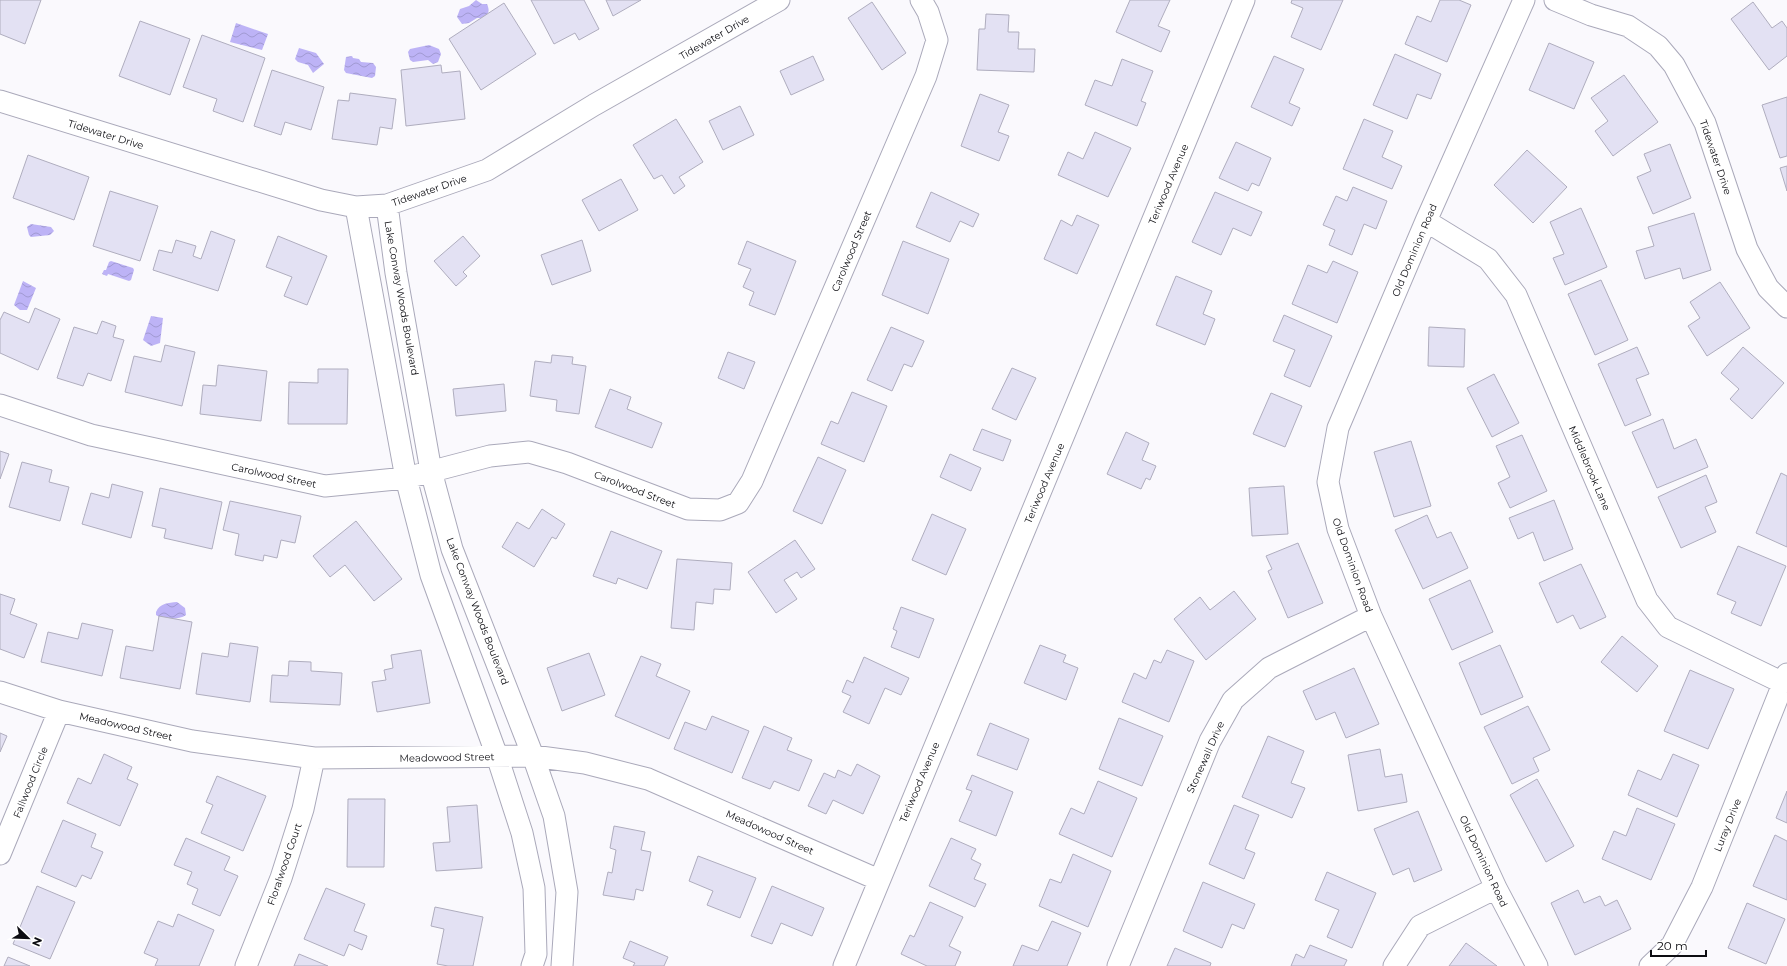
<svg xmlns="http://www.w3.org/2000/svg" width="1787" height="966" font-family="Montserrat,sans-serif">
  <defs>
    <pattern id="water-waves" width="16" height="10" patternUnits="userSpaceOnUse"><rect width="16" height="10" fill="#bdb3f6"/><path d="M0 5q4-4 8 0t8 0" fill="none" stroke="#a199d2"/></pattern>
  </defs>
  <rect width="100%" height="100%" fill="#faf9fd"/>
  <path fill="url(#water-waves)" d="M 476,0 L 482,4 L 487,4 C 490,11 489,14 483,18 L 477,18 L 469,23 L 462,24 L 457,17 L 460,9 L 469,6 Z
    M 236,23 L 268,34 L 262,50 L 230,42 Z
    M 429,45 L 439,49 L 441,54 L 438,62 L 433,64 L 428,60 L 413,62 L 410,60 L 408,52 L 410,49 Z
    M 299,48 L 316,53 L 324,64 L 313,73 L 308,65 L 298,62 L 295,59 Z
    M 352,56 L 353,58 L 359,59 L 361,62 L 373,63 L 376,67 L 375,76 L 372,78 L 346,73 L 344,70 L 346,57 Z
    M 31,224 L 51,227 L 54,231 L 50,235 L 31,237 L 29,235 L 27,227 Z
    M 111,261 L 133,268 L 134,270 L 131,280 L 129,281 L 108,274 L 107,276 L 102,274 L 104,270 L 106,270 L 109,262 Z
    M 23,281 L 36,288 L 27,310 L 20,310 L 14,305 Z
    M 151,316 L 163,318 L 160,343 L 151,346 L 143,340 Z
    M 177,602 L 185,608 L 186,615 C 179,620 163,620 156,615 L 156,612 C 160,603 168,603 177,602 Z"/>
  <path fill="#e3e1f3" stroke="#afadbe" d="M 0,0 L 41,0 L 25,44 L 0,34 Z
    M 531,0 L 584,0 L 599,29 L 579,40 L 575,33 L 554,44 Z
    M 606,0 L 641,0 L 613,16 Z
    M 1130,0 L 1170,0 L 1158,26 L 1170,31 L 1161,52 L 1116,32 Z
    M 1292,0 L 1343,0 L 1321,50 L 1291,37 L 1303,8 L 1291,3 Z
    M 1440,0 L 1459,0 L 1471,5 L 1447,62 L 1405,44 L 1417,16 L 1431,22 Z
    M 872,2 L 906,53 L 882,70 L 848,18 Z
    M 1753,2 L 1772,28 L 1782,21 L 1787,28 L 1787,56 L 1769,70 L 1731,19 Z
    M 504,3 L 536,54 L 481,90 L 449,39 Z
    M 986,14 L 1009,15 L 1008,32 L 1019,32 L 1018,49 L 1035,49 L 1034,72 L 977,70 L 979,29 L 985,29 Z
    M 140,21 L 190,39 L 170,95 L 119,76 Z
    M 202,35 L 265,58 L 243,122 L 213,111 L 217,99 L 183,87 Z
    M 1549,43 L 1594,62 L 1574,109 L 1529,90 Z
    M 1395,54 L 1441,74 L 1431,99 L 1417,94 L 1407,119 L 1373,105 Z
    M 813,56 L 824,80 L 791,95 L 780,71 Z
    M 1274,56 L 1304,69 L 1289,103 L 1300,108 L 1292,126 L 1251,107 Z
    M 1122,59 L 1153,71 L 1141,101 L 1146,103 L 1137,126 L 1085,105 L 1095,80 L 1112,86 Z
    M 441,65 L 442,73 L 460,71 L 465,119 L 406,126 L 401,70 Z
    M 272,70 L 324,87 L 311,130 L 285,122 L 281,135 L 254,126 Z
    M 1624,75 L 1658,122 L 1613,156 L 1595,131 L 1608,121 L 1591,98 Z
    M 350,93 L 396,99 L 392,129 L 380,127 L 377,145 L 332,139 L 338,100 L 349,101 Z
    M 980,94 L 1009,105 L 998,132 L 1009,136 L 999,161 L 961,146 Z
    M 1787,97 L 1787,156 L 1780,158 L 1762,105 Z
    M 740,106 L 754,135 L 723,150 L 709,121 Z
    M 676,119 L 703,162 L 679,177 L 685,186 L 674,194 L 662,175 L 654,179 L 633,145 Z
    M 1364,119 L 1393,131 L 1382,157 L 1402,166 L 1392,189 L 1343,169 Z
    M 1095,132 L 1131,148 L 1108,197 L 1058,175 L 1068,152 L 1083,159 Z
    M 1236,142 L 1271,158 L 1259,186 L 1252,183 L 1248,191 L 1219,178 Z
    M 1670,144 L 1691,198 L 1653,214 L 1637,177 L 1651,171 L 1644,154 Z
    M 1527,150 L 1567,187 L 1533,223 L 1494,185 Z
    M 28,155 L 89,177 L 74,220 L 13,198 Z
    M 1787,166 L 1787,191 L 1780,168 Z
    M 621,179 L 638,210 L 599,231 L 582,200 Z
    M 1353,187 L 1387,201 L 1376,229 L 1364,224 L 1352,255 L 1329,245 L 1335,230 L 1323,225 L 1336,196 L 1347,201 Z
    M 110,191 L 158,206 L 140,261 L 93,246 Z
    M 931,192 L 979,214 L 973,227 L 960,221 L 950,242 L 916,227 Z
    M 1215,192 L 1262,212 L 1251,236 L 1233,228 L 1221,255 L 1192,242 Z
    M 1581,208 L 1607,267 L 1565,285 L 1553,258 L 1564,254 L 1550,222 Z
    M 1694,213 L 1711,270 L 1683,279 L 1680,268 L 1645,279 L 1636,251 L 1654,246 L 1648,227 Z
    M 1077,215 L 1099,225 L 1077,274 L 1044,259 L 1061,220 L 1072,226 Z
    M 211,231 L 235,240 L 218,291 L 153,270 L 159,250 L 172,253 L 176,240 L 196,246 L 193,256 L 201,259 Z
    M 278,236 L 327,256 L 307,305 L 284,296 L 292,277 L 266,267 Z
    M 463,236 L 480,256 L 463,272 L 467,276 L 456,286 L 434,261 Z
    M 582,240 L 591,271 L 552,285 L 541,255 Z
    M 747,241 L 796,261 L 775,315 L 749,305 L 754,292 L 743,287 L 751,269 L 738,264 Z
    M 903,241 L 949,259 L 928,314 L 882,295 Z
    M 1333,261 L 1358,272 L 1337,323 L 1292,304 L 1308,265 L 1327,273 Z
    M 1176,276 L 1212,291 L 1203,314 L 1215,319 L 1205,345 L 1156,325 Z
    M 1601,280 L 1628,340 L 1595,355 L 1568,294 Z
    M 1720,282 L 1750,328 L 1707,356 L 1688,326 L 1700,318 L 1690,302 Z
    M 35,308 L 60,319 L 38,370 L 0,353 L 0,320 L 4,312 L 29,323 Z
    M 1284,315 L 1332,336 L 1310,387 L 1284,376 L 1295,350 L 1273,341 Z
    M 102,321 L 116,326 L 113,337 L 124,340 L 111,381 L 88,373 L 83,386 L 57,378 L 74,327 L 97,334 Z
    M 891,327 L 924,341 L 912,367 L 904,364 L 892,391 L 867,380 Z
    M 1429,327 L 1465,329 L 1464,367 L 1428,366 Z
    M 165,345 L 195,352 L 182,406 L 125,392 L 134,356 L 161,362 Z
    M 1637,347 L 1649,374 L 1636,379 L 1651,415 L 1625,426 L 1598,364 Z
    M 1743,347 L 1784,383 L 1752,419 L 1730,399 L 1739,389 L 1721,373 Z
    M 728,352 L 755,362 L 744,389 L 718,378 Z
    M 552,355 L 573,357 L 572,364 L 586,366 L 579,414 L 556,411 L 557,400 L 530,396 L 535,361 L 551,363 Z
    M 218,365 L 267,371 L 261,421 L 200,414 L 203,385 L 216,386 Z
    M 1012,368 L 1036,378 L 1016,420 L 992,409 Z
    M 318,369 L 348,369 L 347,424 L 288,424 L 289,382 L 318,383 Z
    M 1494,374 L 1519,423 L 1492,437 L 1467,388 Z
    M 504,384 L 506,411 L 456,416 L 453,389 Z
    M 610,389 L 631,397 L 627,409 L 662,423 L 652,448 L 595,427 Z
    M 852,392 L 887,406 L 864,462 L 821,444 L 831,421 L 838,424 Z
    M 1271,393 L 1302,406 L 1285,447 L 1253,434 Z
    M 1663,419 L 1674,449 L 1696,439 L 1708,467 L 1657,488 L 1632,432 Z
    M 982,429 L 1011,440 L 1003,461 L 973,450 Z
    M 1126,432 L 1149,443 L 1142,460 L 1156,466 L 1150,480 L 1146,478 L 1141,489 L 1107,474 Z
    M 1522,435 L 1547,491 L 1510,508 L 1498,483 L 1510,477 L 1496,446 Z
    M 1411,441 L 1431,506 L 1394,517 L 1374,452 Z
    M 0,451 L 9,454 L 0,479 Z
    M 950,454 L 981,468 L 971,491 L 940,477 Z
    M 818,457 L 846,470 L 822,524 L 793,511 Z
    M 22,462 L 52,470 L 49,482 L 69,487 L 60,521 L 9,507 Z
    M 1781,473 L 1787,476 L 1787,547 L 1756,533 Z
    M 1706,475 L 1717,502 L 1705,507 L 1716,532 L 1681,548 L 1658,497 Z
    M 112,484 L 143,492 L 131,538 L 82,524 L 91,493 L 109,498 Z
    M 1284,486 L 1288,534 L 1252,536 L 1249,488 Z
    M 160,488 L 222,502 L 212,549 L 164,538 L 166,529 L 152,526 Z
    M 1554,500 L 1573,549 L 1544,561 L 1533,532 L 1518,539 L 1509,518 Z
    M 230,501 L 301,516 L 295,543 L 281,540 L 277,558 L 264,555 L 263,561 L 235,555 L 239,534 L 223,530 Z
    M 542,509 L 565,524 L 556,539 L 552,537 L 534,567 L 502,547 L 517,522 L 529,529 Z
    M 932,514 L 966,529 L 946,575 L 912,560 Z
    M 1427,515 L 1437,538 L 1451,532 L 1468,568 L 1423,589 L 1395,530 Z
    M 356,521 L 402,579 L 374,601 L 345,565 L 330,577 L 313,556 Z
    M 611,531 L 662,551 L 647,589 L 618,578 L 616,584 L 593,576 Z
    M 795,540 L 815,569 L 801,578 L 797,572 L 784,580 L 797,599 L 776,613 L 748,572 Z
    M 1298,543 L 1323,603 L 1288,618 L 1268,571 L 1272,569 L 1266,556 Z
    M 1738,546 L 1786,566 L 1761,626 L 1731,613 L 1736,602 L 1717,594 Z
    M 677,559 L 732,563 L 730,590 L 714,589 L 713,604 L 696,602 L 694,630 L 671,628 Z
    M 1581,564 L 1606,617 L 1580,629 L 1573,615 L 1557,623 L 1539,583 Z
    M 1470,580 L 1493,632 L 1452,650 L 1429,599 Z
    M 1234,591 L 1256,619 L 1206,660 L 1174,619 L 1200,597 L 1210,610 Z
    M 0,594 L 15,599 L 10,614 L 37,624 L 24,658 L 0,649 Z
    M 901,607 L 934,619 L 919,658 L 891,647 L 897,631 L 893,629 Z
    M 159,616 L 192,622 L 180,689 L 120,678 L 126,646 L 153,651 Z
    M 82,623 L 113,630 L 102,676 L 41,662 L 48,632 L 78,639 Z
    M 1622,636 L 1658,666 L 1637,692 L 1601,662 Z
    M 230,643 L 258,647 L 250,702 L 196,694 L 202,653 L 228,657 Z
    M 1040,645 L 1066,655 L 1063,662 L 1078,668 L 1066,700 L 1024,683 Z
    M 1500,645 L 1523,697 L 1481,715 L 1459,663 Z
    M 421,650 L 430,703 L 377,712 L 372,682 L 386,680 L 384,670 L 393,668 L 391,655 Z
    M 1167,650 L 1194,661 L 1169,722 L 1122,702 L 1134,673 L 1146,679 L 1154,660 L 1161,663 Z
    M 589,653 L 605,695 L 562,711 L 547,668 Z
    M 641,656 L 661,664 L 656,676 L 690,691 L 669,739 L 615,716 Z
    M 864,657 L 909,678 L 901,695 L 885,688 L 869,724 L 843,712 L 851,696 L 842,692 L 847,680 L 853,683 Z
    M 289,661 L 311,662 L 311,671 L 342,673 L 340,705 L 270,702 L 272,675 L 288,676 Z
    M 1354,668 L 1379,724 L 1346,738 L 1335,712 L 1316,720 L 1303,691 Z
    M 1690,670 L 1734,689 L 1708,749 L 1664,731 Z
    M 1528,706 L 1550,750 L 1533,758 L 1539,771 L 1512,784 L 1484,727 Z
    M 712,716 L 749,731 L 732,773 L 674,749 L 685,722 L 706,730 Z
    M 1119,718 L 1163,736 L 1142,786 L 1099,769 Z
    M 990,723 L 1029,739 L 1017,770 L 977,755 Z
    M 764,726 L 792,738 L 787,750 L 812,760 L 799,791 L 774,781 L 770,789 L 742,778 Z
    M 0,733 L 7,736 L 0,752 Z
    M 1268,736 L 1304,751 L 1291,783 L 1305,788 L 1292,818 L 1242,797 Z
    M 1380,749 L 1385,777 L 1402,774 L 1407,802 L 1358,811 L 1348,755 Z
    M 104,754 L 132,767 L 127,779 L 138,784 L 120,826 L 67,803 L 78,778 L 91,784 Z
    M 1673,754 L 1699,765 L 1677,817 L 1628,795 L 1638,770 L 1661,780 Z
    M 857,764 L 880,776 L 863,814 L 833,800 L 826,814 L 808,806 L 824,773 L 835,778 L 838,770 L 851,776 Z
    M 972,775 L 1013,792 L 996,836 L 959,821 L 972,791 L 966,789 Z
    M 217,776 L 266,796 L 243,851 L 201,833 L 213,805 L 206,802 Z
    M 1537,779 L 1574,846 L 1546,862 L 1510,795 Z
    M 1098,781 L 1137,798 L 1112,857 L 1059,834 L 1071,808 L 1084,814 Z
    M 1787,791 L 1787,823 L 1776,818 Z
    M 348,799 L 385,799 L 384,867 L 347,867 Z
    M 477,805 L 482,868 L 436,871 L 433,843 L 450,842 L 447,807 Z
    M 1234,805 L 1259,815 L 1245,849 L 1255,853 L 1244,879 L 1209,864 Z
    M 1637,808 L 1675,824 L 1651,880 L 1602,859 L 1614,831 L 1626,836 Z
    M 1418,811 L 1442,870 L 1414,882 L 1409,868 L 1393,875 L 1374,829 Z
    M 63,820 L 96,834 L 91,847 L 103,852 L 91,879 L 82,875 L 76,887 L 41,872 Z
    M 614,826 L 645,832 L 641,850 L 651,852 L 643,891 L 636,889 L 634,900 L 603,895 L 608,872 L 612,873 L 616,850 L 610,848 Z
    M 1775,835 L 1787,841 L 1787,900 L 1753,886 Z
    M 186,838 L 230,857 L 224,870 L 238,876 L 220,916 L 192,904 L 198,889 L 187,884 L 192,872 L 174,865 Z
    M 951,838 L 976,849 L 971,859 L 981,864 L 974,879 L 986,884 L 975,907 L 929,886 Z
    M 1073,854 L 1111,871 L 1088,927 L 1039,906 L 1050,879 L 1061,883 Z
    M 698,856 L 756,878 L 740,918 L 707,905 L 713,891 L 689,881 Z
    M 1327,872 L 1376,893 L 1352,948 L 1327,937 L 1339,910 L 1315,900 Z
    M 1203,882 L 1255,904 L 1244,929 L 1232,924 L 1222,948 L 1183,931 Z
    M 37,886 L 75,902 L 50,959 L 13,944 Z
    M 772,886 L 824,908 L 812,936 L 781,923 L 772,944 L 751,936 Z
    M 326,888 L 365,904 L 354,931 L 367,936 L 362,950 L 349,944 L 344,956 L 304,939 Z
    M 1578,890 L 1584,903 L 1600,896 L 1605,906 L 1617,900 L 1631,929 L 1575,955 L 1551,903 Z
    M 930,902 L 963,917 L 949,946 L 961,952 L 955,966 L 927,966 L 901,954 L 910,935 L 914,937 Z
    M 1747,903 L 1785,919 L 1766,964 L 1728,948 Z
    M 435,907 L 483,917 L 473,966 L 448,966 L 437,964 L 444,929 L 431,926 Z
    M 178,914 L 214,930 L 199,966 L 155,966 L 158,959 L 144,953 L 158,921 L 173,927 Z
    M 1052,921 L 1081,933 L 1067,966 L 1013,966 L 1022,945 L 1038,951 Z
    M 630,941 L 668,957 L 664,966 L 633,966 L 635,963 L 623,958 Z
    M 1466,943 L 1497,966 L 1449,966 Z
    M 1310,945 L 1347,960 L 1344,966 L 1291,966 L 1296,954 L 1304,958 Z
    M 1175,948 L 1211,963 L 1210,966 L 1167,966 Z
    M 299,954 L 328,966 L 294,966 Z
    M 8,957 L 30,966 L 4,966 Z"/>
  <g fill="none" stroke-linecap="round" stroke-linejoin="round">
    <g stroke="#aaa9ba" stroke-width="23">
      <path id="street" d="M 1524,0 L 1426,221 L 1338,428 L 1328,482 L 1338,529 L 1371,616 L 1496,888 L 1537,966
        M 1555,0 L 1591,15 L 1628,26 L 1658,46 L 1674,65 L 1705,123 L 1747,249 L 1768,288 L 1787,307
        M 0,101 L 321,200 L 356,207 L 387,205 L 487,170 L 594,105 L 779,0
        M 387,205 L 396,273 L 431,471 L 452,549 L 533,756 L 554,816 L 567,892 L 562,966
        M 356,207 L 406,478 L 431,575 L 497,756 L 522,833 L 534,888 L 536,954 L 532,966
        M 1426,221 L 1488,259 L 1516,295 L 1647,600 L 1668,627 L 1783,683
        M 0,405 L 91,435 L 325,486 L 406,478 L 490,456 L 529,452 L 567,463 L 688,509 L 720,510 L 738,503 L 752,481 L 926,76 L 937,40 L 928,12 L 921,0
        M 0,692 L 59,711 L 192,741 L 314,758 L 533,756 L 585,763 L 648,779 L 879,880
        M 0,854 L 59,711
        M 246,966 L 281,878 L 303,809 L 314,758
        M 844,966 L 1244,0
        M 1118,966 L 1210,741 L 1233,700 L 1269,668 L 1371,616
        M 1394,966 L 1420,926 L 1496,888
        M 1650,966 L 1672,945 L 1702,887 L 1787,674"/>
    </g>
    <use href="#street" stroke="#fff" stroke-width="21"/>
  </g>
  <g text-anchor="middle" stroke-width="3" stroke-linejoin="round" paint-order="stroke">
    <g font-size="10" fill="#0d0d12" stroke="#fff">
      <text transform="translate(714 37) rotate(-30)" y="4">Tidewater Drive</text>
      <text transform="translate(106 134) rotate(17)" y="4">Tidewater Drive</text>
      <text transform="translate(1716 157) rotate(71)" y="4">Tidewater Drive</text>
      <text transform="translate(1168 184) rotate(-67)" y="4">Teriwood Avenue</text>
      <text transform="translate(429 190) rotate(-19)" y="4">Tidewater Drive</text>
      <text transform="translate(1414 250) rotate(-67)" y="4">Old Dominion Road</text>
      <text transform="translate(851 251) rotate(-67)" y="4">Carolwood Street</text>
      <text transform="translate(402 298) rotate(80)" y="4">Lake Conway Woods Boulevard</text>
      <text transform="translate(1590 468) rotate(67)" y="4">Middlebrook Lane</text>
      <text transform="translate(274 475) rotate(12)" y="4">Carolwood Street</text>
      <text transform="translate(1044 483) rotate(-67)" y="4">Teriwood Avenue</text>
      <text transform="translate(635 489) rotate(21)" y="4">Carolwood Street</text>
      <text transform="translate(1353 565) rotate(70)" y="4">Old Dominion Road</text>
      <text transform="translate(478 611) rotate(69)" y="4">Lake Conway Woods Boulevard</text>
      <text transform="translate(126 726) rotate(13)" y="4">Meadowood Street</text>
      <text transform="translate(447 757) rotate(-1)" y="4">Meadowood Street</text>
      <text transform="translate(1205 757) rotate(-66)" y="4">Stonewall Drive</text>
      <text transform="translate(30 782) rotate(-68)" y="4">Fallwood Circle</text>
      <text transform="translate(919 782) rotate(-67)" y="4">Teriwood Avenue</text>
      <text transform="translate(1727 825) rotate(-68)" y="4">Luray Drive</text>
      <text transform="translate(770 832) rotate(24)" y="4">Meadowood Street</text>
      <text transform="translate(1484 861) rotate(65)" y="4">Old Dominion Road</text>
      <text transform="translate(284 864) rotate(-71)" y="4">Floralwood Court</text>
    </g>
  </g>
  <g transform="translate(28 938) rotate(113)" stroke="#ffffff" stroke-width="3" paint-order="stroke">
  <path d="M0-3L7 15L0 10L-7 15Z" fill="#0d0d12"/>
  <text y="-6" font-size="11" font-weight="bold" text-anchor="middle" fill="#0d0d12">N</text>
  </g>
  <path d="M1651 950v6h55v-6" fill="none" stroke="#0d0d12" stroke-width="2"/>
  <text x="1657" y="950" font-size="12" fill="#0d0d12" stroke="#ffffff" stroke-width="3" paint-order="stroke">20 m</text>
</svg>
